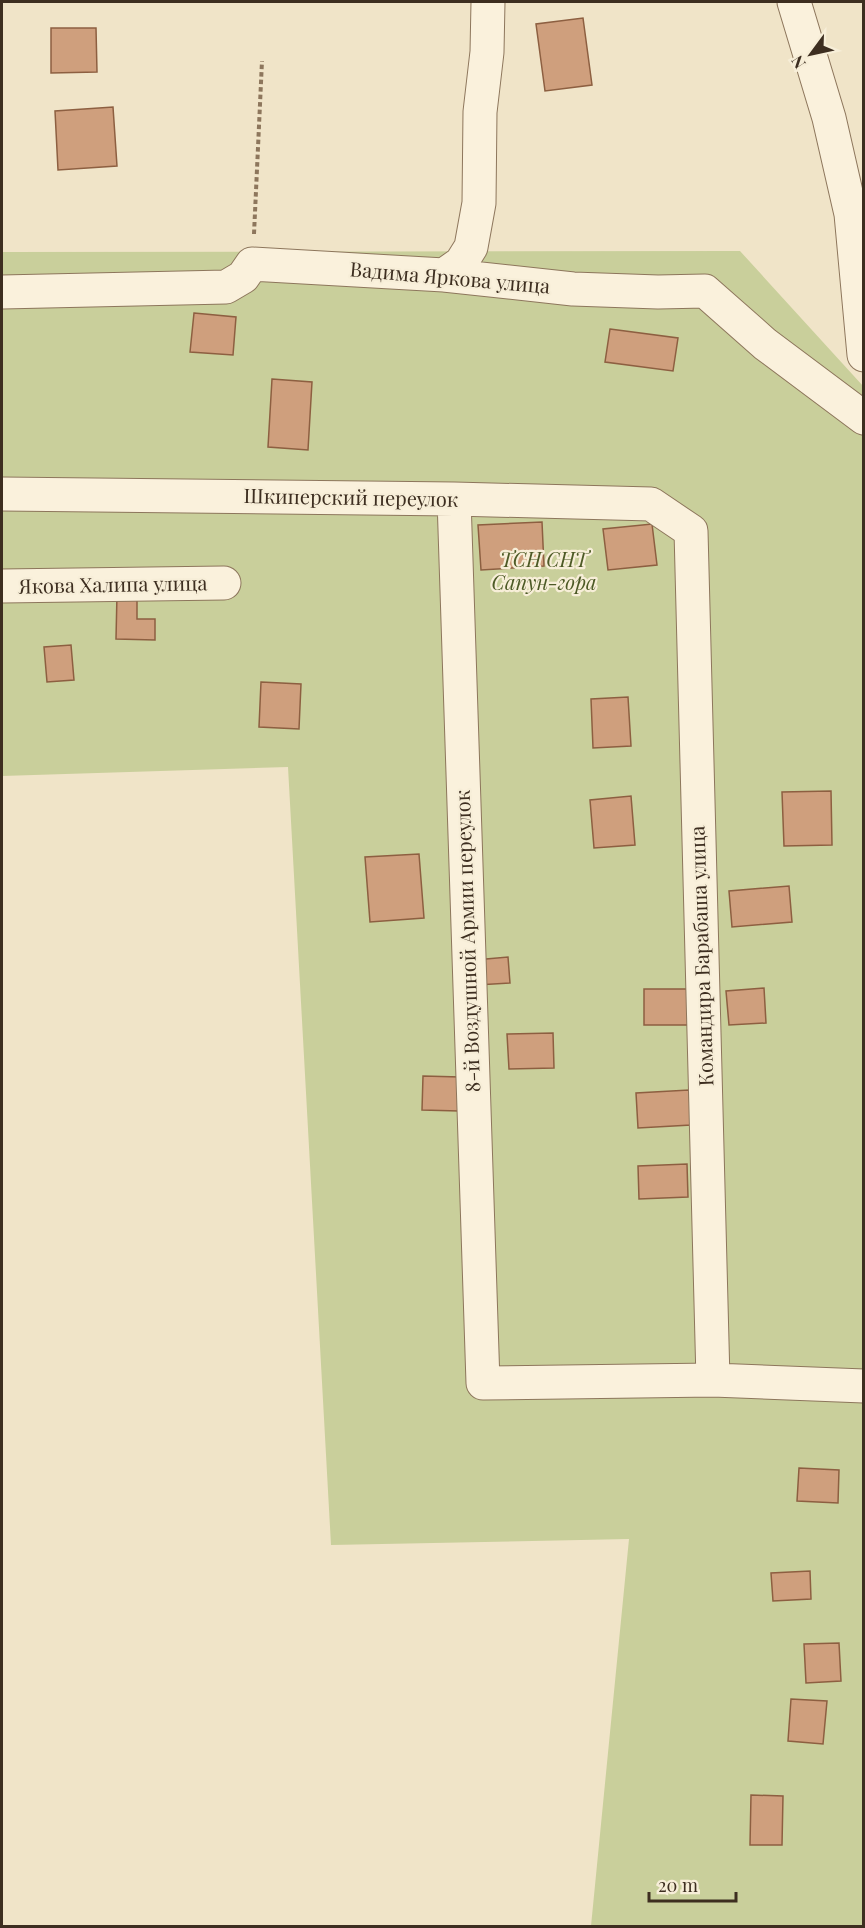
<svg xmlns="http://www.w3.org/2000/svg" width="865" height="1928" font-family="'Playfair Display',serif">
  <rect width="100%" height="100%" fill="#f0e4c8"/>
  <path fill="#c9cf9b" d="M 740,251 L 863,386 L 863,1926 L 591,1926 L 629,1539 L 331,1545 L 288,767 L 2,776 L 2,252 Z"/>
  <path fill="#cf9f7d" stroke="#8d5f41" stroke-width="1.5" d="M 583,18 L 592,85 L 545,91 L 536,24 Z
    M 51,28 L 96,28 L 97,72 L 51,73 Z
    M 113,107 L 117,166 L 58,170 L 55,111 Z
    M 194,313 L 236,317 L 233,355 L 190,352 Z
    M 610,329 L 678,338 L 673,371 L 605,362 Z
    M 272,379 L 312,382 L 308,450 L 268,447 Z
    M 542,522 L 544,566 L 481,570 L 478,525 Z
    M 652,524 L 657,565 L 608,570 L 603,529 Z
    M 117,594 L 137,595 L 137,619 L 155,619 L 155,640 L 116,639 Z
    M 71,645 L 74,680 L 47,682 L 44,647 Z
    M 261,682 L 301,684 L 299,729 L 259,727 Z
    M 628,697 L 631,746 L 593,748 L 591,699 Z
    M 831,791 L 832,845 L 784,846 L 782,792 Z
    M 631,796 L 635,845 L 594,848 L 590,800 Z
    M 419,854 L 424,918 L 370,922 L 365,857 Z
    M 789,886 L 792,922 L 732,927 L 729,891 Z
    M 508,957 L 510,983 L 477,985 L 475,960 Z
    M 764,988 L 766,1023 L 729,1025 L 726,991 Z
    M 644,989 L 689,989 L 689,1025 L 644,1025 Z
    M 553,1033 L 554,1068 L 509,1069 L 507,1034 Z
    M 423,1076 L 460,1077 L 459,1111 L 422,1110 Z
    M 689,1090 L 691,1125 L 638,1128 L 636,1093 Z
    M 687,1164 L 688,1197 L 639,1199 L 638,1166 Z
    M 799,1468 L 839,1470 L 838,1503 L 797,1501 Z
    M 810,1571 L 811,1599 L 773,1601 L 771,1573 Z
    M 839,1643 L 841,1681 L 806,1683 L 804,1644 Z
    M 791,1699 L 827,1701 L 823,1744 L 788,1741 Z
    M 751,1795 L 783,1796 L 782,1845 L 750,1845 Z"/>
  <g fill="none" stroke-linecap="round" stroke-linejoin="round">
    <g stroke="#8d765c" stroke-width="35">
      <path id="minor" d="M 794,2 L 829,118 L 851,214 L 864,355
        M 444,275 L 461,263 L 471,247 L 479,203 L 480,112 L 487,52 L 488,2
        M 2,292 L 226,287 L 243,277 L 252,264 L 444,275 L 573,289 L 658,292 L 705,291 L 765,344 L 864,418
        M 2,494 L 454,499 L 651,504 L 691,531 L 713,1380 L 483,1383 L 454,499
        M 2,586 L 224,583
        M 713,1380 L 864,1386"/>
    </g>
    <path stroke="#8d765c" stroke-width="4" stroke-dasharray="4.5 3" stroke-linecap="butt" d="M 254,234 L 262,61"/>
    <use href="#minor" stroke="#faf1dc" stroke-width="33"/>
  </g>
  <g text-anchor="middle" stroke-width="4.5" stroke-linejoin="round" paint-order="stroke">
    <g font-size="20" fill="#3d2e20" stroke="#f7eed8">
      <text transform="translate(450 278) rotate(5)" y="7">Вадима Яркова улица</text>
      <text transform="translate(351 498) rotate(1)" y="7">Шкиперский переулок</text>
      <text transform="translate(113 585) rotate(-1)" y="7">Якова Халипа улица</text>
      <text transform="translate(468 941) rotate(-92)" y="7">8-й Воздушной Армии переулок</text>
      <text transform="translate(702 956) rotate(-92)" y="7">Командира Барабаша улица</text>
    </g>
    <g font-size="20" font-style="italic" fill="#4d5a26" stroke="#f7eed8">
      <text x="544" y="567">ТСН СНТ<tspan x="544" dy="23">Сапун-гора</tspan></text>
    </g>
  </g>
  <rect width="865" height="1928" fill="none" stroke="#3d2e20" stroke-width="6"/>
  <g transform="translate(811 54) rotate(237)" stroke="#f7eed8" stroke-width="4.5" paint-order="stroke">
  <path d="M0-4.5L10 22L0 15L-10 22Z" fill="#3d2e20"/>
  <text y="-9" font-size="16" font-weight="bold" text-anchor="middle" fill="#3d2e20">N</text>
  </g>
  <path d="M649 1892v9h87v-9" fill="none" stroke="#3d2e20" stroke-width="3"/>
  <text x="658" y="1892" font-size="18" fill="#3d2e20" stroke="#f7eed8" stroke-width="4.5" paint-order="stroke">20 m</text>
</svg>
